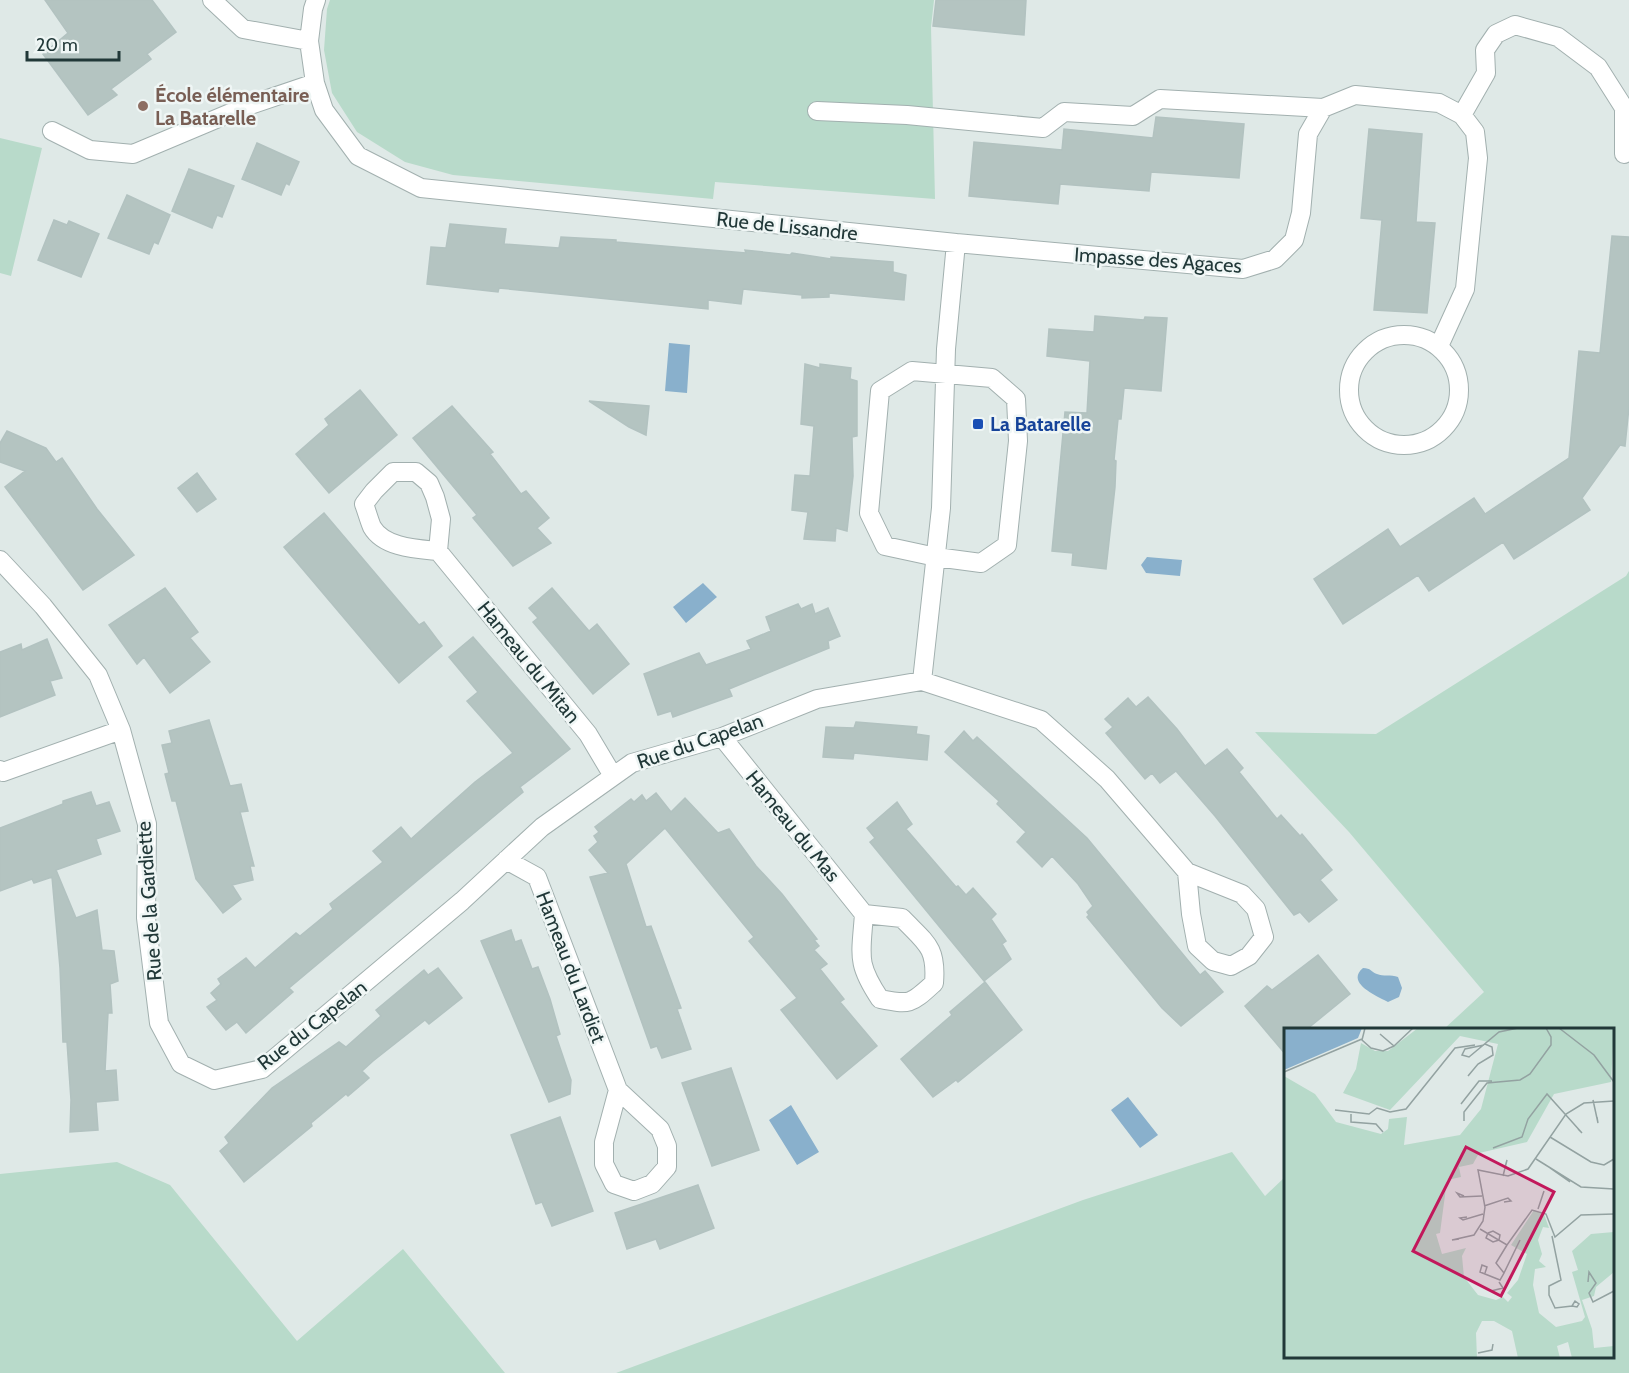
<svg xmlns="http://www.w3.org/2000/svg" width="1629" height="1373" font-family="Cabin,sans-serif">
  <rect width="100%" height="100%" fill="#dfe9e7"/>
  <path fill="#b8daca" d="M 330,0 L 934,0 L 931,27 L 935,199 L 715,182 L 713,199 L 453,175 L 405,162 L 357,132 L 332,93 L 324,50 L 327,9 Z
    M 0,138 L 42,148 L 11,276 L 0,273 Z
    M 1629,571 L 1629,1373 L 616,1373 L 1083,1200 L 1232,1152 L 1265,1196 L 1285,1177 L 1286,1356 L 1612,1356 L 1612,1030 L 1444,1029 L 1484,992 L 1349,832 L 1255,732 L 1376,734 L 1626,576 Z
    M 117,1162 L 170,1185 L 297,1341 L 403,1249 L 505,1373 L 0,1373 L 0,1174 Z"/>
  <path fill="#89b0cc" d="M 669,343 L 690,345 L 687,393 L 665,391 Z
    M 1147,557 L 1182,560 L 1180,576 L 1146,573 L 1141,565 Z
    M 703,583 L 717,597 L 686,623 L 673,607 Z
    M 1363,968 C 1371,968 1371,972 1377,974 C 1383,977 1391,974 1398,977 L 1402,988 L 1399,997 L 1388,1002 C 1377,996 1345,983 1363,968 Z
    M 1128,1097 L 1158,1135 L 1140,1148 L 1111,1110 Z
    M 791,1105 L 819,1152 L 797,1165 L 769,1120 Z"/>
  <path fill="#b4c4c1" stroke="#b2c2c0" stroke-width="1.5" d="M 45,0 L 152,0 L 176,32 L 147,54 L 151,59 L 111,89 L 117,95 L 88,115 L 43,54 L 68,33 Z
    M 936,0 L 1026,0 L 1024,35 L 933,26 Z
    M 1156,117 L 1244,124 L 1239,178 L 1151,172 L 1149,191 L 1060,184 L 1058,204 L 969,196 L 974,142 L 1062,150 L 1064,129 L 1153,138 Z
    M 1369,129 L 1422,134 L 1416,222 L 1435,223 L 1427,313 L 1374,310 L 1382,220 L 1361,218 Z
    M 257,143 L 299,162 L 289,185 L 286,183 L 281,195 L 242,179 Z
    M 189,169 L 234,186 L 222,217 L 217,215 L 212,228 L 172,211 Z
    M 127,195 L 170,215 L 158,244 L 154,242 L 149,254 L 108,238 Z
    M 54,220 L 67,225 L 69,221 L 99,234 L 81,277 L 38,260 Z
    M 450,224 L 506,229 L 504,244 L 559,248 L 561,237 L 616,240 L 616,242 L 746,253 L 745,250 L 790,255 L 792,253 L 831,259 L 831,257 L 893,262 L 893,272 L 906,275 L 904,300 L 829,293 L 829,297 L 802,298 L 802,295 L 743,289 L 741,304 L 708,300 L 708,309 L 499,288 L 498,292 L 427,284 L 431,247 L 446,248 Z
    M 1612,236 L 1629,237 L 1629,407 L 1625,446 L 1620,445 L 1582,498 L 1590,510 L 1514,559 L 1503,542 L 1429,591 L 1418,575 L 1343,624 L 1314,579 L 1388,529 L 1400,547 L 1474,498 L 1485,514 L 1569,458 L 1579,351 L 1600,353 Z
    M 1095,316 L 1144,320 L 1145,317 L 1167,318 L 1161,391 L 1124,388 L 1121,419 L 1118,419 L 1114,460 L 1116,461 L 1115,487 L 1106,569 L 1072,565 L 1073,553 L 1052,551 L 1065,412 L 1087,413 L 1090,361 L 1047,356 L 1049,329 L 1094,332 Z
    M 805,364 L 820,368 L 820,364 L 851,368 L 850,379 L 857,381 L 857,436 L 852,437 L 853,476 L 847,531 L 836,528 L 835,541 L 804,539 L 808,512 L 792,510 L 795,475 L 810,476 L 814,426 L 801,424 Z
    M 360,390 L 397,435 L 329,493 L 296,454 L 329,425 L 325,419 Z
    M 589,401 L 649,406 L 646,435 L 629,427 Z
    M 452,406 L 493,452 L 490,454 L 521,494 L 526,491 L 549,518 L 537,528 L 551,543 L 513,566 L 473,518 L 477,515 L 413,438 Z
    M 7,431 L 46,448 L 56,462 L 62,458 L 97,509 L 134,555 L 83,590 L 5,487 L 25,471 L 0,462 L 0,443 Z
    M 197,473 L 216,499 L 197,512 L 178,488 Z
    M 324,513 L 419,625 L 424,622 L 442,646 L 399,683 L 284,547 Z
    M 165,588 L 198,632 L 190,638 L 210,662 L 170,693 L 144,657 L 137,664 L 109,625 Z
    M 552,588 L 589,631 L 597,624 L 629,664 L 593,694 L 533,622 L 538,618 L 529,608 Z
    M 798,604 L 801,609 L 812,604 L 815,614 L 828,608 L 840,636 L 828,641 L 829,648 L 729,689 L 732,696 L 673,717 L 671,711 L 658,715 L 644,674 L 699,653 L 706,665 L 751,649 L 747,641 L 771,631 L 766,617 Z
    M 473,637 L 570,749 L 520,787 L 523,792 L 289,988 L 293,992 L 246,1033 L 237,1022 L 226,1030 L 207,1007 L 217,1000 L 211,993 L 221,984 L 218,979 L 246,958 L 255,968 L 296,933 L 300,936 L 333,909 L 330,904 L 383,862 L 373,851 L 401,827 L 411,839 L 475,782 L 513,753 L 467,701 L 478,692 L 449,657 Z
    M 47,639 L 62,678 L 50,681 L 55,695 L 0,717 L 0,652 L 21,644 L 22,650 Z
    M 1148,697 L 1177,729 L 1205,766 L 1227,749 L 1243,768 L 1239,772 L 1277,819 L 1281,815 L 1300,836 L 1302,834 L 1332,870 L 1320,880 L 1337,900 L 1309,922 L 1300,912 L 1294,915 L 1215,816 L 1176,771 L 1160,783 L 1152,773 L 1145,779 L 1106,733 L 1113,727 L 1105,719 L 1128,698 L 1136,707 Z
    M 209,720 L 230,786 L 241,784 L 248,811 L 240,812 L 254,866 L 250,866 L 253,880 L 232,885 L 241,899 L 223,913 L 196,879 L 176,801 L 172,801 L 165,774 L 169,773 L 162,745 L 172,743 L 169,731 Z
    M 856,722 L 917,727 L 916,734 L 929,736 L 927,760 L 854,753 L 853,759 L 823,757 L 826,727 L 854,728 Z
    M 964,731 L 973,741 L 977,737 L 1087,838 L 1200,975 L 1205,971 L 1223,992 L 1181,1026 L 1162,1008 L 1087,917 L 1089,915 L 1087,912 L 1093,906 L 1078,884 L 1052,856 L 1042,867 L 1017,842 L 1026,832 L 997,804 L 999,801 L 945,752 Z
    M 91,792 L 96,806 L 109,802 L 120,831 L 96,839 L 101,854 L 56,870 L 76,918 L 97,910 L 102,950 L 114,951 L 118,981 L 110,984 L 112,1013 L 108,1013 L 105,1071 L 116,1070 L 118,1100 L 96,1102 L 98,1130 L 70,1132 L 71,1100 L 67,1042 L 63,1042 L 60,968 L 52,877 L 34,883 L 32,879 L 0,891 L 0,828 L 63,804 L 63,801 Z
    M 656,793 L 671,812 L 685,798 L 718,833 L 729,829 L 756,866 L 782,894 L 817,939 L 814,940 L 819,946 L 814,950 L 827,964 L 820,969 L 844,999 L 840,1002 L 877,1046 L 837,1079 L 781,1010 L 797,998 L 749,941 L 754,937 L 665,828 L 626,864 L 646,927 L 651,926 L 681,1008 L 677,1009 L 691,1049 L 662,1058 L 657,1046 L 651,1048 L 590,877 L 608,873 L 589,850 L 598,842 L 594,836 L 599,832 L 595,827 L 631,799 L 634,802 L 642,795 L 646,801 Z
    M 897,802 L 912,824 L 906,829 L 956,887 L 958,886 L 966,895 L 973,888 L 996,914 L 991,919 L 1006,941 L 1002,944 L 1011,959 L 984,981 L 870,842 L 875,838 L 867,828 Z
    M 511,930 L 515,942 L 521,940 L 532,969 L 538,967 L 550,999 L 560,1034 L 556,1036 L 571,1080 L 570,1094 L 549,1102 L 481,941 Z
    M 1318,955 L 1350,994 L 1307,1029 L 1286,1029 L 1286,1055 L 1245,1006 L 1267,986 L 1272,990 Z
    M 438,968 L 462,998 L 429,1024 L 425,1020 L 373,1061 L 362,1071 L 369,1078 L 348,1096 L 346,1094 L 311,1123 L 312,1126 L 244,1182 L 220,1151 L 229,1143 L 225,1137 L 272,1088 L 339,1042 L 346,1047 L 381,1016 L 376,1010 L 424,970 L 428,975 Z
    M 985,982 L 1022,1030 L 958,1082 L 956,1080 L 933,1097 L 901,1059 L 952,1015 L 950,1012 Z
    M 731,1068 L 759,1150 L 712,1166 L 682,1083 Z
    M 560,1117 L 593,1211 L 552,1226 L 542,1202 L 536,1204 L 511,1135 Z
    M 698,1185 L 714,1228 L 660,1249 L 656,1239 L 627,1249 L 615,1213 Z"/>
  <g fill="none" stroke-linecap="round" stroke-linejoin="round">
    <g stroke="#a2b0af" stroke-width="20">
      <path id="minor" d="M 212,0 L 243,29 L 309,41
        M 316,0 L 313,9 L 309,41 L 315,83 L 324,110 L 358,156 L 421,188 L 956,243 L 946,349 L 941,508 L 922,681
        M 817,111 L 907,115 L 1043,128 L 1064,112 L 1133,116 L 1160,99 L 1323,108
        M 1462,115 L 1486,73 L 1485,50 L 1496,34 L 1515,25 L 1558,37 L 1598,67 L 1624,108 L 1624,154
        M 52,131 L 90,150 L 133,154 L 247,106 L 315,83
        M 956,243 L 1243,269 L 1275,259 L 1294,240 L 1301,213 L 1308,134 L 1323,108 L 1355,95 L 1439,103 L 1462,115 L 1475,132 L 1478,158 L 1465,289 L 1439,346
        M1349 390a55 55 0 1 1 110 0a55 55 0 1 1-110 0Z
        M 912,371 L 992,378 L 1016,399 L 1018,441 L 1007,545 L 981,563 L 936,557 L 885,546 L 869,513 L 880,391 Z
        M 438,551 L 441,519 L 435,497 L 429,483 L 416,472 L 393,472 L 374,491 L 364,504 C 367,512 369,520 372,527 C 384,548 418,549 438,551 L 588,734 L 613,776
        M 0,560 L 43,606 L 98,675 L 121,730 L 147,824 L 146,918 L 159,1023 L 181,1064 L 214,1080 L 262,1069 L 462,901 L 542,827 L 632,763 L 722,737 L 817,699 L 922,681 L 1041,720 L 1107,779 L 1187,872 L 1191,914 L 1197,946 L 1213,961 L 1231,966 L 1249,956 L 1264,937 L 1256,909 L 1242,894 L 1187,872
        M 722,737 L 864,914 L 902,918 C 926,943 937,947 934,983 C 911,1004 911,1005 880,999 C 856,963 861,956 864,914
        M 0,770 L 3,772 L 121,730
        M 506,860 L 537,877 L 618,1090 L 660,1129 L 667,1146 L 667,1167 L 652,1184 L 634,1191 L 614,1184 L 604,1164 L 604,1142 L 618,1090"/>
    </g>
    <use href="#minor" stroke="#fff" stroke-width="18"/>
  </g>
  <circle fill="#8d6e63" stroke="#eff6f5" stroke-width="2" cx="143" cy="106" r="6"/>
  <rect fill="#1a4fb4" stroke="#eff6f5" stroke-width="2" x="972" y="418" width="12" height="12" rx="3"/>
  <g text-anchor="middle" stroke-width="5" stroke-linejoin="round" paint-order="stroke">
    <g font-size="20" font-weight="bold" fill="#785e54" stroke="#eff6f5" text-anchor="start">
      <text x="155" y="102">École élémentaire<tspan x="155" dy="23">La Batarelle</tspan></text>
    </g>
    <g font-size="20" fill="#213838" stroke="#eff6f5">
      <text transform="translate(787 226) rotate(6)" y="7">Rue de Lissandre</text>
      <text transform="translate(1158 260) rotate(4)" y="7">Impasse des Agaces</text>
      <text transform="translate(529 662) rotate(51)" y="7">Hameau du Mitan</text>
      <text transform="translate(700 741) rotate(-19)" y="7">Rue du Capelan</text>
      <text transform="translate(793 826) rotate(51)" y="7">Hameau du Mas</text>
      <text transform="translate(149 901) rotate(-94)" y="7">Rue de la Gardiette</text>
      <text transform="translate(571 967) rotate(69)" y="7">Hameau du Lardiet</text>
      <text transform="translate(312 1025) rotate(-38)" y="7">Rue du Capelan</text>
    </g>
    <g font-size="20" font-weight="bold" fill="#164399" stroke="#eff6f5" text-anchor="start">
      <text x="990" y="431">La Batarelle</text>
    </g>
  </g>
  <g transform="translate(1284 1028)">
    <rect width="330" height="330" fill="#dfe9e7"/>
    <path d="M 134,0 L 330,0 L 327,54 L 270,66 L 243,114 L 195,125 L 189,136 L 175,139 L 177,149 L 163,152 L 156,205 L 152,206 L 158,226 L 182,220 L 178,228 L 180,249 L 194,267 L 212,272 L 219,269 L 224,274 L 228,269 L 223,265 L 234,252 L 243,226 L 227,217 L 250,182 L 260,186 L 265,200 L 259,199 L 254,212 L 258,226 L 255,233 L 262,239 L 251,241 L 249,257 L 255,285 L 272,299 L 298,293 L 301,289 L 288,244 L 294,242 L 288,223 L 307,206 L 330,204 L 330,244 L 312,259 L 310,268 L 298,272 L 308,301 L 310,320 L 330,318 L 330,330 L 288,330 L 284,314 L 273,318 L 276,330 L 234,330 L 228,303 L 210,293 L 198,293 L 192,305 L 193,330 L 0,330 L 0,48 L 31,66 L 52,94 L 97,106 L 104,101 L 105,91 L 123,89 L 120,117 L 176,107 L 197,81 L 214,16 L 176,8 L 106,82 L 59,65 L 72,41 L 77,15 L 91,23 L 104,23 Z" fill="#b8daca"/>
    <path d="M 0,0 L 78,0 L 74,10 L 0,42 Z" fill="#89b0cc"/>
    <path fill="none" stroke="#93a2a1" stroke-width="1.5" d="M 81,0 L 78,12 L 87,20 L 99,23 L 110,18M 275,0 L 310,27 L 330,54M 96,6 L 110,18 L 129,0M 200,17 L 181,21 L 178,27 L 185,29 L 215,4 L 234,0M 0,44 L 78,11M 184,48 L 194,36 L 209,27 L 208,19 L 201,16M 309,72 L 314,95 L 313,89M 177,76 L 195,53 L 208,53M 51,82 L 85,86 L 93,80 L 106,84 L 122,81 L 171,20 L 191,17M 67,86 L 67,94 L 92,96 L 99,104M 180,93 L 180,84 L 203,55 L 236,52 L 246,46 L 267,17 L 267,9 L 262,0M 266,109 L 307,134 L 320,137 L 330,131M 209,120 L 238,109 L 244,91 L 263,66 L 298,105 L 294,101M 252,131 L 297,159 L 330,161M 266,140 L 286,154M 219,148 L 223,132 L 221,139M 180,168 L 173,165 L 176,169 L 198,168M 200,178 L 224,170 L 227,173 L 220,174M 254,181 L 260,163M 183,189 L 176,190 L 179,192 L 199,186M 196,201 L 223,217 L 248,182 L 262,186 L 271,209 L 297,187 L 330,186M 204,205 L 202,210 L 209,214 L 215,212M 204,205 L 209,203 L 216,207 L 215,212M 268,208 L 277,252 L 265,258 L 265,267 L 271,280 L 288,278 L 291,273 L 295,276 L 293,279 L 288,278M 175,211 L 168,212 L 190,207 L 199,193 L 201,179 L 194,142 L 224,148 L 244,141 L 282,86 L 300,75 L 330,73M 201,245 L 203,239 L 198,237 L 196,244 L 216,252 L 220,245 L 212,235 L 223,217M 220,245 L 236,212M 304,254 L 305,244 L 312,255 L 305,265 L 309,274 L 330,263M 207,263 L 219,260 L 215,254M 194,325 L 208,322 L 209,316"/>
    <path fill="#c2185b" fill-opacity="0.15" stroke="#c2185b" stroke-width="3" d="M 182,119 L 270,164 L 217,268 L 129,223 Z"/>
    <rect width="330" height="330" fill="none" stroke="#213838" stroke-width="3"/>
  </g>
  <path d="M27 51v9h92v-9" fill="none" stroke="#213838" stroke-width="3"/>
  <text x="36" y="51" font-size="18" fill="#213838" stroke="#eff6f5" stroke-width="4.5" paint-order="stroke">20 m</text>
</svg>
